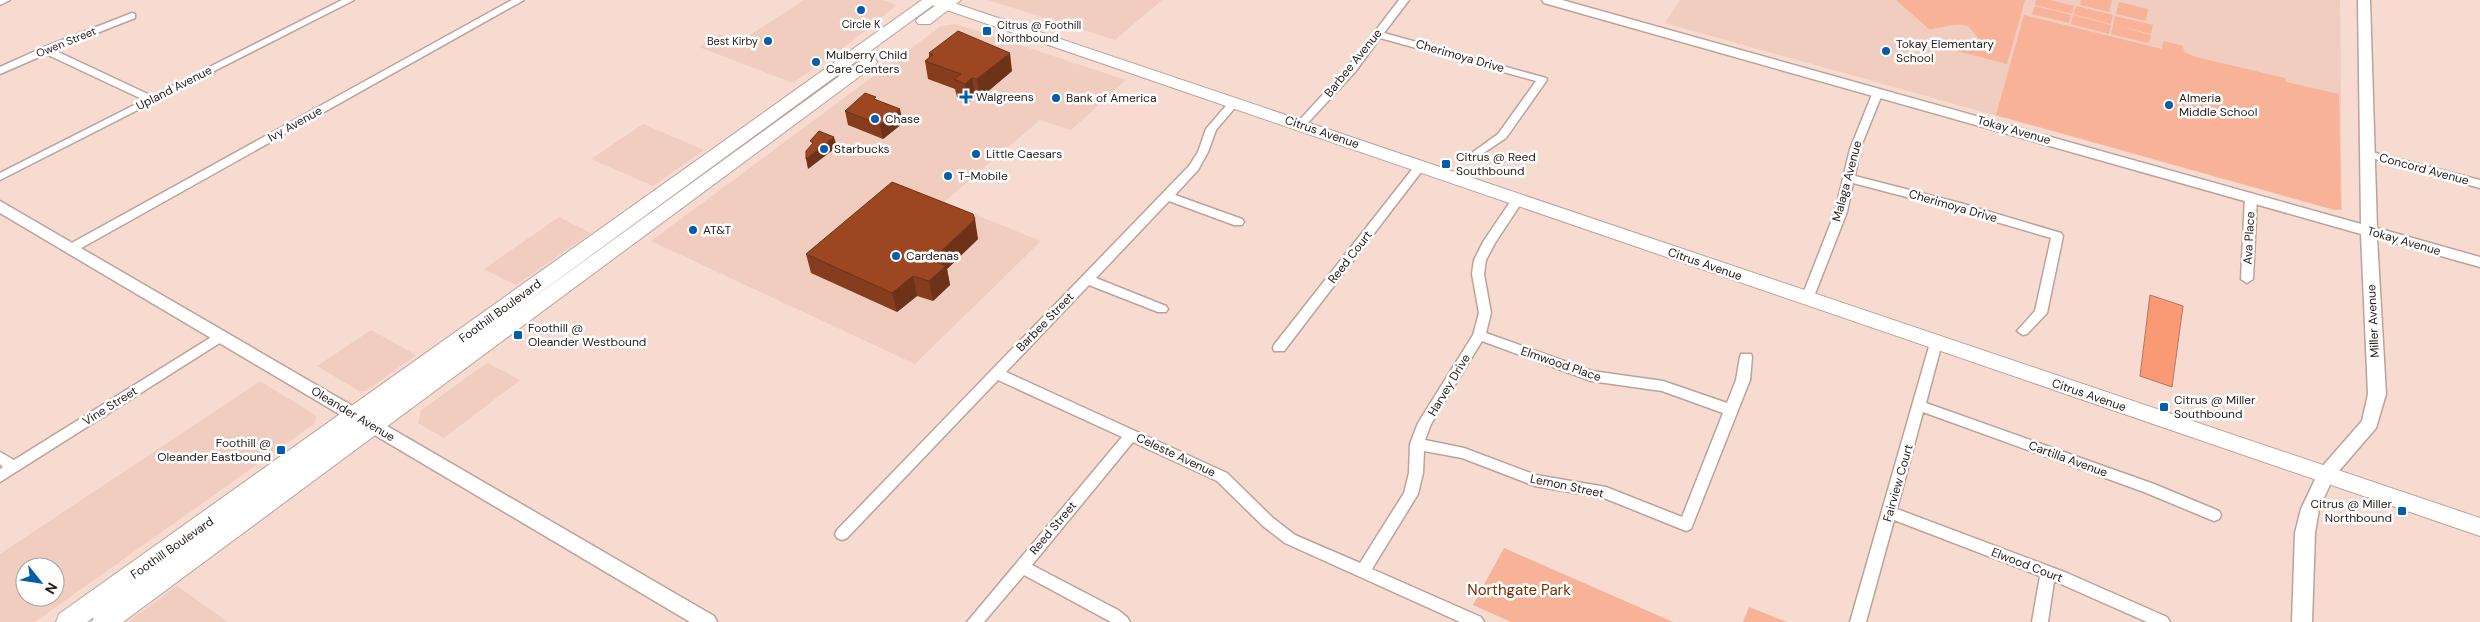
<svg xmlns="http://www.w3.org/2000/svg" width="2480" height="622" font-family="'DM Sans',sans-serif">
  <rect width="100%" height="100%" fill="#f7dbd1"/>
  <path fill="#f0cdbf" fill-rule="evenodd" d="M 804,0 L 883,0 L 897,5 L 854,40 L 793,83 L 699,47 L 720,34 L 741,41 Z
    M 988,0 L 1162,0 L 1115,40 Z
    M 1680,0 L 2340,0 L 2342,210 L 2334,210 L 1665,23 Z
    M 956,24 L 1126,80 L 1071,130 L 1040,120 L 944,202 L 1041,241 L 915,364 L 651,241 L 941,26 Z
    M 643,124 L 704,150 L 653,186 L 591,159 Z
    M 559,217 L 591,233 L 516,285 L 484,269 Z
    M 371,330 L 416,355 L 366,391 L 359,391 L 317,366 Z
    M 487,363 L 520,380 L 444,438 L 418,423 L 421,410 Z
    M 260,381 L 317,416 L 314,424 L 35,622 L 0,622 L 0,554 ZM 25,567 L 55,567 L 55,597 L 25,597 Z
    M 177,586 L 228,622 L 128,622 Z"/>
  <path fill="#f7b297" d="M 1896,0 L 2025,0 L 2007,64 L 1957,51 C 1963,44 1973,50 1978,43 L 1979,39 L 1968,26 C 1953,22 1943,28 1929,29 Z
    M 2036,0 L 2050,0 L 2074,6 L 2072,14 L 2035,5 Z
    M 2081,0 L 2112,0 L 2109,12 L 2080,5 Z
    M 2119,2 L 2148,9 L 2146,21 L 2116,14 Z
    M 2035,6 L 2071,15 L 2069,23 L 2032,14 Z
    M 2076,6 L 2113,15 L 2111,24 L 2073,14 Z
    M 2024,15 L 2162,49 L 2163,41 L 2183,46 L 2184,52 L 2196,57 L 2285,78 L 2286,82 L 2339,94 L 2341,209 L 2335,210 L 1996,115 Z
    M 2073,15 L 2111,25 L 2109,34 L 2071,24 Z
    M 2115,16 L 2153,25 L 2151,34 L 2115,25 L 2151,35 L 2149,43 L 2111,34 Z
    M 1504,548 L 1673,622 L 1511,622 L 1473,605 Z
    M 1749,607 L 1787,622 L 1743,622 Z"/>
  <path fill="#f99a75" stroke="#b97459" d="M 2150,295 L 2183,306 L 2172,387 L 2140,376 Z"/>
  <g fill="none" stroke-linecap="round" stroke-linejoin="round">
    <g stroke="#bda298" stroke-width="3">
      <path id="minor" d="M 0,0 L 10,0 L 0,5 Z
        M 342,0 L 354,0 L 0,180 L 0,173 L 144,100 L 46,54 L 0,74 L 0,67 L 42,48 L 132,13 L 135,14 L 135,18 L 54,50 L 152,96 Z
        M 512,0 L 524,0 L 76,251 L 72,252 L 66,248 L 68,245 Z
        M 1399,0 L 1409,0 L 1384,33 L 1546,78 L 1547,80 L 1506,138 L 1482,154 L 1478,155 L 1473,152 L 1498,134 L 1536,81 L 1380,38 L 1355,72 L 1304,127 L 1296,127 L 1295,125 L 1347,68 Z
        M 1878,89 L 1883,92 L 1860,149 L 1855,176 L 1960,203 L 2061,233 L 2063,236 L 2047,313 L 2027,334 L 2023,335 L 2017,331 L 2035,311 L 2051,238 L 1952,209 L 1853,183 L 1847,212 L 1813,299 L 1811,302 L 1803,302 L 1801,299 L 1835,212 L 1850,149 L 1873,92 Z
        M 1234,100 L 1239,103 L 1216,130 L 1208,152 L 1198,170 L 1175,195 L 1242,219 L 1244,222 L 1242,225 L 1234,225 L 1169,201 L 1096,278 L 1166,306 L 1168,309 L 1166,312 L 1158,312 L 1089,285 L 1006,372 L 1227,473 L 1273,518 L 1295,535 L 1360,563 L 1404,493 L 1409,473 L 1410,444 L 1418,423 L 1473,335 L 1479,313 L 1472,274 L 1474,260 L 1483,242 L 1514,196 L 1518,195 L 1524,199 L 1495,243 L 1486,260 L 1484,274 L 1491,313 L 1486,333 L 1592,371 L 1663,381 L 1727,403 L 1736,380 L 1740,357 L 1741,354 L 1751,354 L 1752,357 L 1750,380 L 1691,529 L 1686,531 L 1681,529 L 1604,498 L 1535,486 L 1462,458 L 1424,451 L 1423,473 L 1418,494 L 1372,569 L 1481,617 L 1484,622 L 1460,622 L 1285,543 L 1263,526 L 1217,481 L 1133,442 L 1032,565 L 1118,610 L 1127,617 L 1130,622 L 1111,622 L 1024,575 L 984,622 L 967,622 L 1122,437 L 998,380 L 847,538 L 842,540 L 837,538 L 835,534 L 837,530 L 1189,166 L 1198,152 L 1206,129 L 1230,101 ZM 1482,341 L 1591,381 L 1662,391 L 1723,413 L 1682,517 L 1606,487 L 1536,475 L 1464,448 L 1425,440 L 1431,424 Z
        M 2368,151 L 2480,180 L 2480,188 L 2364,156 L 2362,154 L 2364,152 Z
        M 1421,162 L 1425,163 L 1427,165 L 1425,167 L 1284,351 L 1274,351 L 1273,348 L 1274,345 L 1417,163 Z
        M 2251,193 L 2257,197 L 2253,279 L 2247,283 L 2241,279 L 2245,197 Z
        M 221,331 L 226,333 L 227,336 L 226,339 L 0,482 L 0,469 L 3,467 L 0,464 L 0,452 L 14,460 Z
        M 1936,338 L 1942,343 L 1926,403 L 2154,484 L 2219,511 L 2221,515 L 2219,519 L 2214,521 L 2209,519 L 2144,492 L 1923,412 L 1897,509 L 2067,573 L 2167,617 L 2170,622 L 2147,622 L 2054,581 L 2048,622 L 2032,622 L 2040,576 L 1894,520 L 1866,622 L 1850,622 L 1930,343 Z"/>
    </g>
    <g stroke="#bda298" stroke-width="3">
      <path id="tertiary" d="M 1542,0 L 1562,0 L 2361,224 L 2358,0 L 2370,0 L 2377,228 L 2480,257 L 2480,267 L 2377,238 L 2386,394 L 2376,428 L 2333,478 L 2319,509 L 2315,533 L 2312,622 L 2292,622 L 2295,533 L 2301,509 L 2320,469 L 2362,421 L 2368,394 L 2361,234 L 1544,3 Z
        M 0,201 L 714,616 L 717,622 L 690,622 L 0,213 Z"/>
    </g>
    <g stroke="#bda298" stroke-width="2">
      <path id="secondary" d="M 924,0 L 945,0 L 2480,518 L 2480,536 L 926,3 Z"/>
    </g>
    <g stroke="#bda298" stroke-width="2">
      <path id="primary" d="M 922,0 L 940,0 L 504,319 L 863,59 L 875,59 L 877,62 L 875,65 L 123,622 L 92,622 L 94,617 L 87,622 L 56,622 L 59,614 Z
        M 943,0 L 961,0 L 930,24 L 918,24 L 916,21 L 918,18 Z"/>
    </g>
    <use href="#minor" fill="#fff" fill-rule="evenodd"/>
    <use href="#tertiary" fill="#fff" fill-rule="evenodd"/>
    <use href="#secondary" fill="#fff" fill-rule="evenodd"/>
    <use href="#primary" fill="#fff" fill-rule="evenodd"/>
  </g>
  <path fill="#863d1d" d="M 929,53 L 1012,71 L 980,98 L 975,96 L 969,102 L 957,97 L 955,89 L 928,79 L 925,61 L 929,57 Z
    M 877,100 L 903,123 L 883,139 L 848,125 L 845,111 Z
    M 978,239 L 947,269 L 950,285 L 933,301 L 917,296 L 897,312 L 811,273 L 806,254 Z"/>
  <path fill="#6d3218" d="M 1010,53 L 1012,71 L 980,98 L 977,79 Z
    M 972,78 L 975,96 L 969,102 L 965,84 Z
    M 900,109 L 903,123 L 883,139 L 880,125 Z
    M 834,137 L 837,147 L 808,169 L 806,159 Z
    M 975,219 L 978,239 L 947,269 L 950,285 L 933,301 L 929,281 L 932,260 Z
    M 913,276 L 917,296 L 897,312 L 892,293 Z"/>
  <path fill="#9c4722" stroke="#6d3218" d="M 958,31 L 1010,53 L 977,79 L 972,78 L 965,84 L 954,79 L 961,74 L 925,61 L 933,55 L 929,53 Z
    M 865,93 L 876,97 L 874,99 L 900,109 L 880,125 L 845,111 Z
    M 819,131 L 834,137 L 806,159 L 806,151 L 813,143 L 810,141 Z
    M 892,182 L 973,214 L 975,219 L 932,260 L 946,266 L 929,281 L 913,276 L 892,293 L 806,254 Z"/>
  <g fill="#015eab" stroke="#fff" stroke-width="2">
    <circle cx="861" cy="10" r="5"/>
    <rect x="982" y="26" width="10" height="10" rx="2.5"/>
    <circle cx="768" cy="41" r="5"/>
    <circle cx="1886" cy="51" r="5"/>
    <circle cx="816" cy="62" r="5"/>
    <path d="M963.5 89.5h5v5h5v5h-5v5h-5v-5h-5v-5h5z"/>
    <circle cx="1056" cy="98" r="5"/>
    <circle cx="2169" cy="105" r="5"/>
    <circle cx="875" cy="119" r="5"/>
    <circle cx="824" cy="149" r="5"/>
    <circle cx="976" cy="154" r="5"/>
    <rect x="1441" y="159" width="10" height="10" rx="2.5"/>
    <circle cx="948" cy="176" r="5"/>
    <circle cx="693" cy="230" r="5"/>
    <circle cx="896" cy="256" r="5"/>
    <rect x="513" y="330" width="10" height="10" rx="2.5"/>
    <rect x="2159" y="402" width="10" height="10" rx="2.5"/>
    <rect x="276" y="445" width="10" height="10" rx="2.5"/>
    <rect x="2397" y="506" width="10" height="10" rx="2.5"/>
  </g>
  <g text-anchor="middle" stroke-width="5" stroke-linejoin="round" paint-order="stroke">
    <g font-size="11" fill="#241b17" stroke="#fff">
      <text x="861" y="28">Circle K</text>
      <text x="997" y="29" text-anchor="start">Citrus @ Foothill<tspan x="997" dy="13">Northbound</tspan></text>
      <text x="758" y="45" text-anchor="end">Best Kirby</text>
    </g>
    <g font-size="11" fill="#241b17" stroke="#fff">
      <text transform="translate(66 42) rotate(-22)" y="4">Owen Street</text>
    </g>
    <g font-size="12" fill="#241b17" stroke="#fff" text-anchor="start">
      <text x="1896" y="48">Tokay Elementary<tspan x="1896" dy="14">School</tspan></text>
      <text x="826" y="59">Mulberry Child<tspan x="826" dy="14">Care Centers</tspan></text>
      <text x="976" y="101">Walgreens</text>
      <text x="1066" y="102">Bank of America</text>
      <text x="2179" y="102">Almeria<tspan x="2179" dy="14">Middle School</tspan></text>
      <text x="885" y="123">Chase</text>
      <text x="834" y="153">Starbucks</text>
      <text x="986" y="158">Little Caesars</text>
      <text x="1456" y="161">Citrus @ Reed<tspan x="1456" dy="14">Southbound</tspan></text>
      <text x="958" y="180">T-Mobile</text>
      <text x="703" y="234">AT&amp;T</text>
      <text x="906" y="260">Cardenas</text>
      <text x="528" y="332">Foothill @<tspan x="528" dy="14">Oleander Westbound</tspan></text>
      <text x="2174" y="404">Citrus @ Miller<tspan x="2174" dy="14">Southbound</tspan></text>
      <text x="271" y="447" text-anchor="end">Foothill @<tspan x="271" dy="14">Oleander Eastbound</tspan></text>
      <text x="2392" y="508" text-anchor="end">Citrus @ Miller<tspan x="2392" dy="14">Northbound</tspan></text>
    </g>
    <g font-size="12" fill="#241b17" stroke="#fff">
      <text transform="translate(1460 56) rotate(16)" y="4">Cherimoya Drive</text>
      <text transform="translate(1353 63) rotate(-51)" y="4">Barbee Avenue</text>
      <text transform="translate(174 88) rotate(-27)" y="4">Upland Avenue</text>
      <text transform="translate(295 124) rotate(-29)" y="4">Ivy Avenue</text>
      <text transform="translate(2014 130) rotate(16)" y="4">Tokay Avenue</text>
      <text transform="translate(1322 132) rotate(19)" y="4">Citrus Avenue</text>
      <text transform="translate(2424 169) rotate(15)" y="4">Concord Avenue</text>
      <text transform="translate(1847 181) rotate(-75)" y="4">Malaga Avenue</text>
      <text transform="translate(1953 206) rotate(16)" y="4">Cherimoya Drive</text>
      <text transform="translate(2249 238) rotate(-87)" y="4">Ava Place</text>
      <text transform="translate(2404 241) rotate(16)" y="4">Tokay Avenue</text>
      <text transform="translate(1350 257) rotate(-52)" y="4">Reed Court</text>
      <text transform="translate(1705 264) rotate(19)" y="4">Citrus Avenue</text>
      <text transform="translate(500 311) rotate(-36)" y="4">Foothill Boulevard</text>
      <text transform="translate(2373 321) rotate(-93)" y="4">Miller Avenue</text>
      <text transform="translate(1045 322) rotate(-46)" y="4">Barbee Street</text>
      <text transform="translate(1561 364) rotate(19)" y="4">Elmwood Place</text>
      <text transform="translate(1449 385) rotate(-59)" y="4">Harvey Drive</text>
      <text transform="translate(2089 395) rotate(19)" y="4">Citrus Avenue</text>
      <text transform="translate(110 406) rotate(-32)" y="4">Vine Street</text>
      <text transform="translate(353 414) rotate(31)" y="4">Oleander Avenue</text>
      <text transform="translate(1176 455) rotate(25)" y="4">Celeste Avenue</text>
      <text transform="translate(2068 459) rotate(20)" y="4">Cartilla Avenue</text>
      <text transform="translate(1898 483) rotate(-74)" y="4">Fairview Court</text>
      <text transform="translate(1567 486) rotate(12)" y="4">Lemon Street</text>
      <text transform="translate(1053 528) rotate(-50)" y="4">Reed Street</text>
      <text transform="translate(172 548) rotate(-35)" y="4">Foothill Boulevard</text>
      <text transform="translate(2027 565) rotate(21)" y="4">Elwood Court</text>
    </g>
    <g font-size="15" fill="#7d2b00" stroke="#fff">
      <text x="1519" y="595">Northgate Park</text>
    </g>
  </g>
  <g transform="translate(40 582) rotate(120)"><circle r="24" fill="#ffffff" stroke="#a7a4a2"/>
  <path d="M0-4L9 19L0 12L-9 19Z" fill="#015eab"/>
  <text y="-8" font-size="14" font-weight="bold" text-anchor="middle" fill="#241b17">N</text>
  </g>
</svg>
